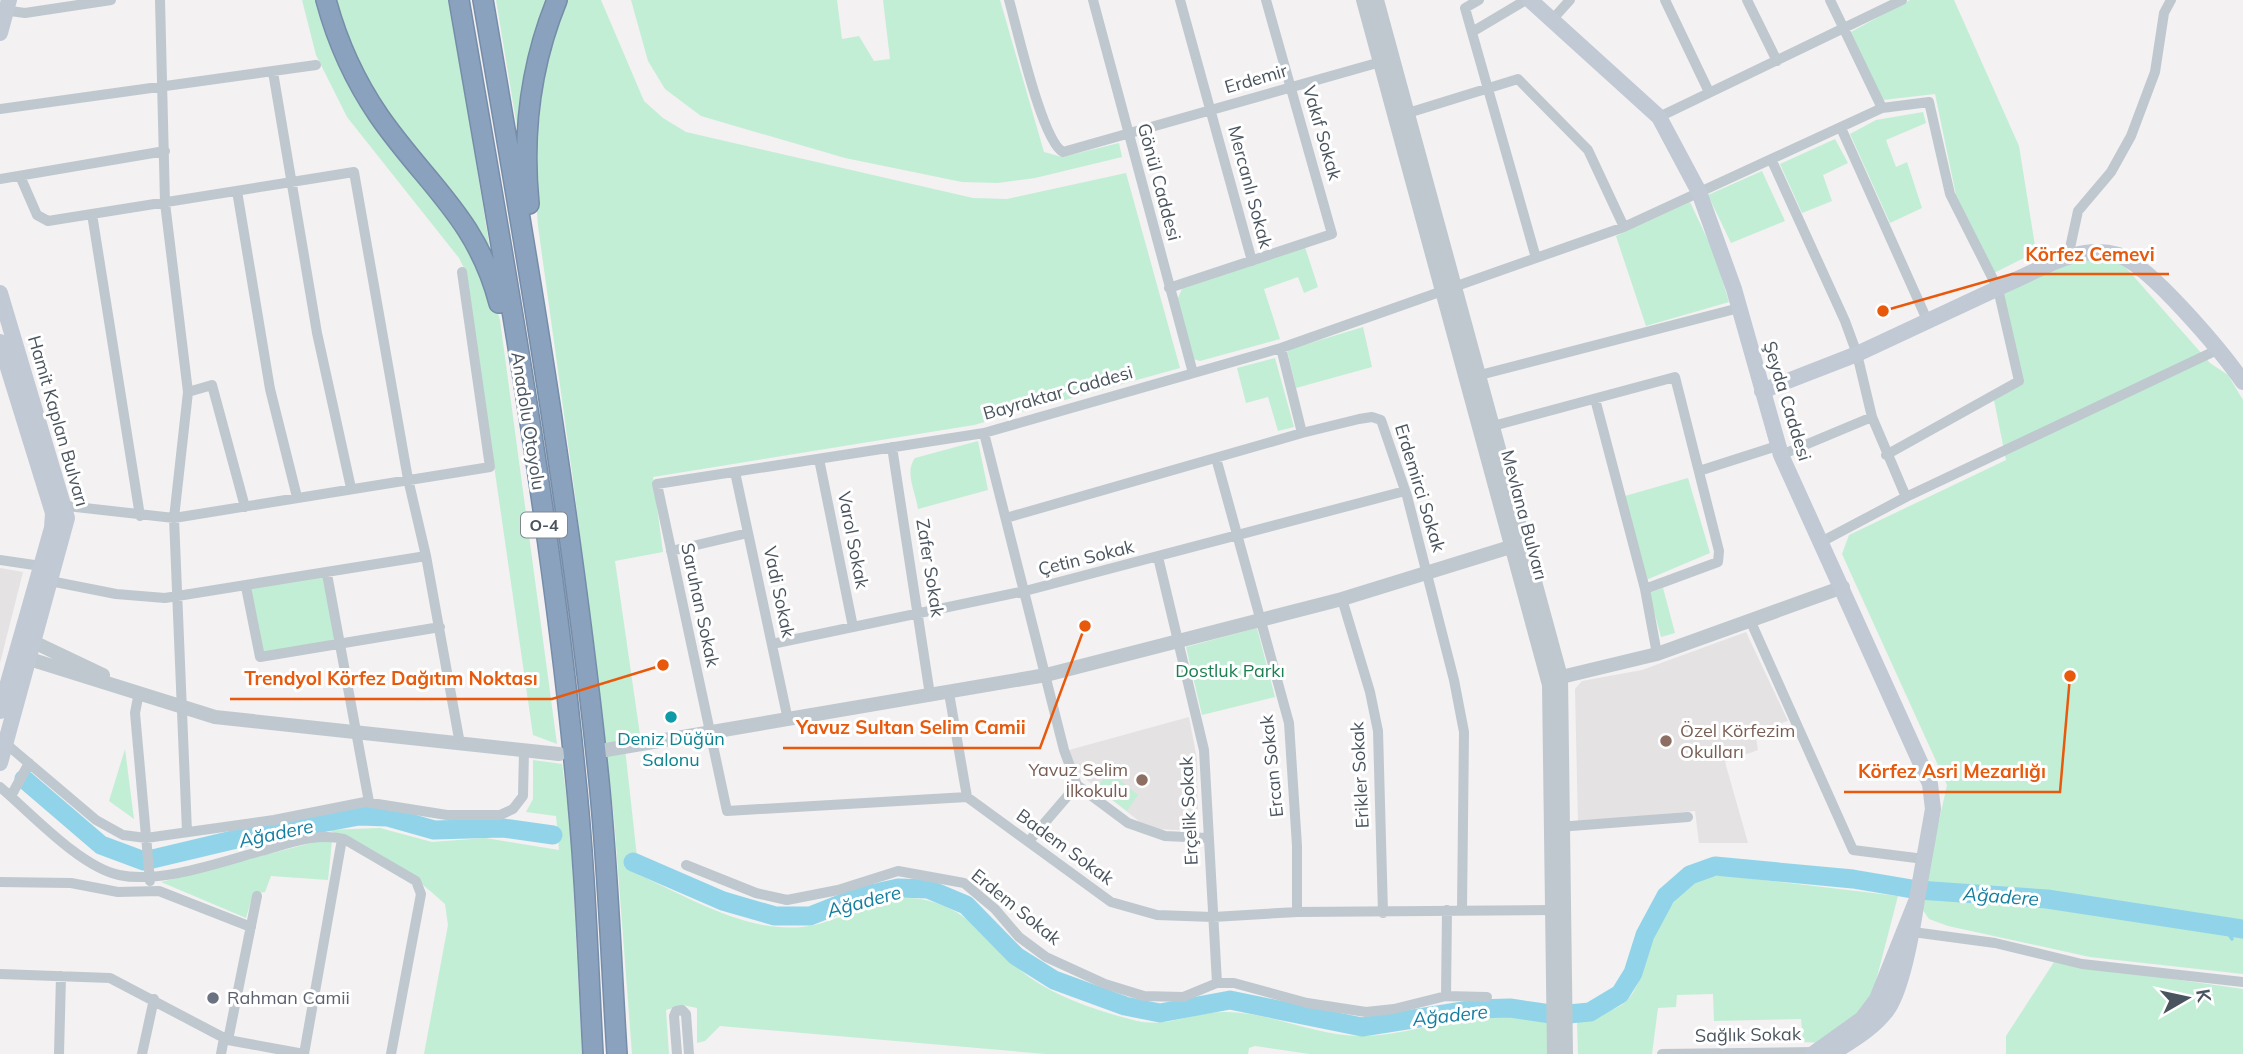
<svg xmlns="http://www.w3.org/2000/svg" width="2243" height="1054" font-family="Mulish,sans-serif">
  <rect width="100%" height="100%" fill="#f3f1f1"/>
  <path fill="#e4e2e3" d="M 0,568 L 23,572 L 0,663 Z
    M 1746,632 L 1788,721 L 1755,732 L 1758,750 L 1725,762 L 1748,843 L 1699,843 L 1695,811 L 1578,822 L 1575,689 L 1582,681 L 1642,670 Z
    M 1189,717 L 1197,759 L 1198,831 L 1157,829 L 1140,822 L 1077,772 L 1069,750 Z"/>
  <path fill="#c2eed5" d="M 302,0 L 321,0 L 336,48 L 456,221 L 487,278 L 500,320 L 557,744 L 533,735 L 466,272 L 459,258 L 347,117 L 316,55 Z
    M 335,0 L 450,0 L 491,256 C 432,177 360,97 335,0 Z
    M 496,0 L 552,0 L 523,87 L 517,127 Z
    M 566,0 L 601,0 L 644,101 L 663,118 L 686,132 L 973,198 L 1007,199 L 1126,173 L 1180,368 L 974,425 L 653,477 L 663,552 L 615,561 L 640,735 L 624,739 L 639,875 C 693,899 757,940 819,924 C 854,914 882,893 920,899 C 972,907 990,948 1029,977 C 1060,999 1101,1012 1137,1021 C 1168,1028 1196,1011 1226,1012 C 1269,1012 1315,1036 1361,1036 C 1402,1036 1441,1021 1481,1016 C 1504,1013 1528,1020 1550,1023 L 1550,1054 L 1310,1054 L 1255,1046 L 1249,1048 L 1248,1054 L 1046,1054 L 720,1026 L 705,1041 L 697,1043 L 697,1008 L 683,1005 L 666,1010 L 669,1054 L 632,1054 L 614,818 L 574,487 L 538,226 L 534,170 L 545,64 Z
    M 631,0 L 837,0 L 842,39 L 859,36 L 874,61 L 890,59 L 883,0 L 1000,0 L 1044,152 L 1062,157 L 1119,143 L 1122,157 L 1035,178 L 998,183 L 962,182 L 845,158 L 701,116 L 665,89 L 648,61 Z
    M 1910,0 L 1954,0 L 2019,146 L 2036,252 L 1994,273 L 1956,195 L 1935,94 L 1883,100 L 1849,33 Z
    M 1923,112 L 1926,123 L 1886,140 L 1896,167 L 1907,162 L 1922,208 L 1890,223 L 1850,134 L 1876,120 Z
    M 1835,139 L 1848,163 L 1823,175 L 1832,201 L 1802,213 L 1780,164 Z
    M 1762,171 L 1785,221 L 1731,243 L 1708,195 Z
    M 1690,202 L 1714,253 L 1729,302 L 1646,326 L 1616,236 Z
    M 1305,247 L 1318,287 L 1304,293 L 1298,277 L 1264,289 L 1280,339 L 1200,361 L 1193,359 L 1177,300 L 1182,289 Z
    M 2075,257 L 2121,262 L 2210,363 L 2228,375 L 2243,400 L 2243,974 L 2090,957 L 1948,926 L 1929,919 L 1920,906 L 1947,785 L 1842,554 L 1849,535 L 2006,460 L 1994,400 L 2021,384 L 2003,295 Z
    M 1363,327 L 1372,367 L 1296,388 L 1287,350 Z
    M 1275,358 L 1294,427 L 1278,431 L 1268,397 L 1246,403 L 1237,368 Z
    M 978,441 L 988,490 L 918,509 C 916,493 904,472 915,458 Z
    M 1688,478 L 1710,553 L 1646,580 L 1625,496 Z
    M 327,574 L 340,644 L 260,657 L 246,587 Z
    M 1663,588 L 1675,633 L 1661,637 L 1649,593 Z
    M 1257,628 L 1275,697 L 1202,715 L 1186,647 Z
    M 125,749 L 134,819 L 109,801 Z
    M 533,760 L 562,764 L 570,823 L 582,1054 L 424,1054 L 448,925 L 445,904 C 415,876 366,840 326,830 L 380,828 L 432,842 L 485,838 L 559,850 L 556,816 L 526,812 L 533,799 Z
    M 1109,771 L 1138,795 L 1127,811 L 1097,788 Z
    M 332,841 L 328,880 L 271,876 L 265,892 L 253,894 L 246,918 L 161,882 L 315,842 Z
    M 1705,876 L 1729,876 L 1898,896 L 1871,1000 L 1861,1013 L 1823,1043 L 1803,1042 L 1801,1019 L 1714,1021 L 1713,994 L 1677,995 L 1676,1007 L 1658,1008 L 1652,1054 L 1578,1054 L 1577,1021 C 1591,1016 1612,1012 1623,1004 C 1638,992 1641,973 1646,957 C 1658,922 1673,894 1705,876 Z
    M 2054,962 L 2243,989 L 2243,1054 L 2006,1054 L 2006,1036 Z"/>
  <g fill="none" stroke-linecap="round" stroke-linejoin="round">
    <path stroke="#91d4ea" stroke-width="3.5" d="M 2225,928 L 2232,939"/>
    <path stroke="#91d4ea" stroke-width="19" d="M 24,779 L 101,845 L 144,861 L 241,838 L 359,816 L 388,817 L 434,830 L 503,828 L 553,835
      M 633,862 L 723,901 L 775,916 L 810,916 L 858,897 L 898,888 L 928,889 L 966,905 L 1016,956 L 1054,980 L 1125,1006 L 1160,1013 L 1230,1000 L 1362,1027 L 1476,1009 L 1510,1008 L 1558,1015 L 1590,1012 L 1620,994 L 1633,973 L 1645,935 L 1666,896 L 1690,875 L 1715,866 L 1853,879 L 1918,890 L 2047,899 L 2243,929"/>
    <g stroke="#768da9" stroke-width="22">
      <path id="motorway" d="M 326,0 C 337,41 355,81 379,116 C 426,184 477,218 499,303
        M 459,0 C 503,256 550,513 575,771 C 585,865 588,960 593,1054
        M 483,0 C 527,256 571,513 598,771 C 608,865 611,960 617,1054
        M 529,204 C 522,133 530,66 557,0"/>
    </g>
    <path stroke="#bfc8cf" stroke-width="10" d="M 160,0 L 165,203 L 188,392 L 174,518 L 187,832
      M 1009,0 C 1017,28 1042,141 1063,152 L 1384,61
      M 1093,0 L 1193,373
      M 1180,0 L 1252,261
      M 1479,0 L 1465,8 L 1536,258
      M 1665,0 L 1709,92
      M 1747,0 L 1777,61
      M 1830,0 L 1882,108
      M 3,10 L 25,13 L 111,0
      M 1551,21 L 1570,0
      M 1472,32 L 1526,0
      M 273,72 L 317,333 L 351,488
      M 0,109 L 316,65
      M 1408,113 L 1518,79 L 1588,150 L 1624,227
      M 1659,117 L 1902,0
      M 1841,128 L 1928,322
      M 1772,161 L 1845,321 L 1857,354 L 1872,417 L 1906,497
      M 20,176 L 37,215 L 48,221 L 354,172 L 408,479 L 426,556 L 460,744
      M 0,179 L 165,151
      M 237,191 L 270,389 L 297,497
      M 92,214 L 140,516
      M 2068,257 L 2078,211 L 2111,172 L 2131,136 L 2155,72 L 2164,13 L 2171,0
      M 1169,288 L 1332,234 L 1266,0
      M 1281,348 L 1302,433
      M 1480,375 L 1739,308
      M 188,392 L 212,385 L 245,507
      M 1595,399 L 1645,589 L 1657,654
      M 1493,426 L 1675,377 L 1719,551 L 1718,562 L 1645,589
      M 984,433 L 1064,750 L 1077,785 L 1128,823 L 1165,836 L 1207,838
      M 892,447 L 930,695
      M 1781,455 L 1872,417
      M 1216,458 L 1289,723 L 1297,846 L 1297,912
      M 819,459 L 853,627
      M 1699,471 L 1777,446
      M 735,472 L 788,720
      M 58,505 L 174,518 L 490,467 L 462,272
      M 1006,518 L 1302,433 L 1359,419 L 1372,417 L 1381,420 L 1407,496 L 1454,680 L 1464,732 L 1462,909
      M 1821,542 L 1906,497 L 2217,350
      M 671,551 L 748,533
      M 1158,557 L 1204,750 L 1217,983
      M 0,560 L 41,566
      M 327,574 L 369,802
      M 50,581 L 116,594 L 165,598 L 426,556
      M 246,587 L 260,657 L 440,627
      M 1342,599 L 1370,692 L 1378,731 L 1383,913
      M 1750,620 L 1853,850 L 1924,859
      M 772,644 L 1025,591 L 1405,491
      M 139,692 L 135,713 L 150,881
      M 949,693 L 967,797
      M 5,743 L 96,820 L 123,835 L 146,838 L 274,820 L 365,802 L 447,815 L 500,815 L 513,809 L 523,796 L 524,751
      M 0,787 C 31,813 80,867 119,875 C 160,884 221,862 261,851 C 287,844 316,832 344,839 L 416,881 L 421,894 L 391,1054
      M 11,796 L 29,763
      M 1558,827 L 1688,817
      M 1029,841 L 1077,785
      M 686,865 L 756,893 L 787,900 L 838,890 L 898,871 L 964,883 L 995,909 L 1019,937 L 1046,957 L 1105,984 L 1144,996 L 1183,997 L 1217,983 L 1234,983 L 1307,1003 L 1366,1012 L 1394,1009 L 1446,996 L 1487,997
      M 0,882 L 71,883 L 118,892 L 159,891 L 251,927
      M 1552,910 L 1297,912 L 1213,917 L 1157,915 L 1111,902 L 967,797 L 727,811 L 657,484 L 984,433 L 1281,348 L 1624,227 L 1882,108 L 1929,102 L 1950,194 L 1998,289 L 2019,381 L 1886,455
      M 1908,934 L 1913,932 L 1995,943 L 2082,964 L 2243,982
      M 0,974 L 110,978 L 228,1040 L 304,1054
      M 1446,996 L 1447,910
      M 228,1040 L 257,896
      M 59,1054 L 61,976
      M 142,1054 L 154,999
      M 221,1054 L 224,1038
      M 304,1054 L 342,839
      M 677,1054 L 674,1016 L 676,1011 L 682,1010 L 686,1014 L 689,1054
      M 1662,1054 L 1817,1052"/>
    <path stroke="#bfc8cf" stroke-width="14" d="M 1363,0 L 1549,685 L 1554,1054
      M 1377,0 L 1561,677 L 1566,1054
      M 23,637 L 103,675
      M 20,656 L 215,717 L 559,754
      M 1553,679 L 1657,654 L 1843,587
      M 606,750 L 1046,675 L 1342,599 L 1520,544"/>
    <path stroke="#c0c9d4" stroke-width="16" d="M 1530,0 L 1659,117 L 1699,192 L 1734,289 L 1781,455 L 1930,784 L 1933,809 L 1917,899
      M 0,33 L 9,0
      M 0,293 L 67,518 L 0,763
      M 0,342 L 53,513 L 52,528 L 0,711
      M 1762,391 L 1857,354 L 2054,262 C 2075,254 2095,248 2118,255 C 2149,264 2223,353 2243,382
      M 1813,1054 L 1862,1019 L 1877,999 L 1917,899 C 1913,926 1903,988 1887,1010 C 1873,1029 1851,1041 1831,1054"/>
    <use href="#motorway" stroke="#8ba2be" stroke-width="19"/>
  </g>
  <circle fill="#0f9aa8" stroke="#fff" stroke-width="2.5" cx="671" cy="717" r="7"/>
  <g fill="#8d6e63" stroke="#fff" stroke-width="2.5">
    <circle cx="1666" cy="741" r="7"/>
    <circle cx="1142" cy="780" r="7"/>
  </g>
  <circle fill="#6b7280" stroke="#fff" stroke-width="2.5" cx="213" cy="998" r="7"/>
  <g text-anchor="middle" stroke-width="6" stroke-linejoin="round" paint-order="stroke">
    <rect fill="#fff" stroke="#80878e" stroke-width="2" x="521" y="512.5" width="46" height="25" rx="5"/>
    <g font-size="16" font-weight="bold" fill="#49545e">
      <text x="544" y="531">O-4</text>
    </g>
    <g font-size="18" fill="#49545e" stroke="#fff">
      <text transform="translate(1256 79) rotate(-16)" y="6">Erdemir</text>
      <text transform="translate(1322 133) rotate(74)" y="6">Vakıf Sokak</text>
      <text transform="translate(1159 182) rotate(75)" y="6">Gönül Caddesi</text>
      <text transform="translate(1250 187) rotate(75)" y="6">Mercanlı Sokak</text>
      <text transform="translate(1058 393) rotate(-16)" y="6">Bayraktar Caddesi</text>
      <text transform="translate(1787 401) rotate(73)" y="6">Şeyda Caddesi</text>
      <text transform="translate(58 421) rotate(74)" y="6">Hamit Kaplan Bulvarı</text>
      <text transform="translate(528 421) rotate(81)" y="6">Anadolu Otoyolu</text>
      <text transform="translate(1420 488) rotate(73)" y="6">Erdemirci Sokak</text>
      <text transform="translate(1524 515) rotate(75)" y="6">Mevlana Bulvarı</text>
      <text transform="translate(853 540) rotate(79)" y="6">Varol Sokak</text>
      <text transform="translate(1086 558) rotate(-14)" y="6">Çetin Sokak</text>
      <text transform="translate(930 568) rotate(81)" y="6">Zafer Sokak</text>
      <text transform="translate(779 592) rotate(78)" y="6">Vadi Sokak</text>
      <text transform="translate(700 605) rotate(78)" y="6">Saruhan Sokak</text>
      <text transform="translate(1272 766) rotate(-96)" y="6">Ercan Sokak</text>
      <text transform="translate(1360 775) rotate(-93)" y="6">Erikler Sokak</text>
      <text transform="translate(1189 811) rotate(-93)" y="6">Erçelik Sokak</text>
      <text transform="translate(1065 847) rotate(36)" y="6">Badem Sokak</text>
      <text transform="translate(1016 907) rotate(39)" y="6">Erdem Sokak</text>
      <text transform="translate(1748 1035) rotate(-1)" y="6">Sağlık Sokak</text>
    </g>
    <g font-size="18" fill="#1b7f50" stroke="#fff">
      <text x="1230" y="677">Dostluk Parkı</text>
    </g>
    <g font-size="18" fill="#785e54" stroke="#fff" text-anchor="start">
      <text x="1680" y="737">Özel Körfezim<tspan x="1680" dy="21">Okulları</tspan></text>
      <text x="1128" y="776" text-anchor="end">Yavuz Selim<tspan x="1128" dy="21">İlkokulu</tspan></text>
    </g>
    <g font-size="18" fill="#0d838f" stroke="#fff">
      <text x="671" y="745">Deniz Düğün<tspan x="671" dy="21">Salonu</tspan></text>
    </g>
    <g font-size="18" fill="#5b616d" stroke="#fff" text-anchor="start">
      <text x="227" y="1004">Rahman Camii</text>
    </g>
    <g font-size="19" font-style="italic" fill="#117ea1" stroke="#fff">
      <text transform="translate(276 833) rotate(-12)" y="7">Ağadere</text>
      <text transform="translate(2001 896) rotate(4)" y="7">Ağadere</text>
      <text transform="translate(864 901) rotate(-15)" y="7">Ağadere</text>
      <text transform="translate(1450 1015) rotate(-6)" y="7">Ağadere</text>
    </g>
  </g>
  <path fill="none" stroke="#e8590c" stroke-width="2.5" d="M1883 311L2012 274H2169M663 665L552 699H230M1085 626L1040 748H783M2070 676L2060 792H1844"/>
  <g fill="#e8590c" stroke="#fff" stroke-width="2.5">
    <circle cx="1883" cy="311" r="7"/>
    <circle cx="663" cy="665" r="7"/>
    <circle cx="1085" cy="626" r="7"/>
    <circle cx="2070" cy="676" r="7"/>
  </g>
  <g font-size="19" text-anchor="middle" font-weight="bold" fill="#e8590c" stroke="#fff" stroke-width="6" stroke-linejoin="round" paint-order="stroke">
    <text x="2090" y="261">Körfez Cemevi</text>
    <text x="391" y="685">Trendyol Körfez Dağıtım Noktası</text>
    <text x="911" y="734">Yavuz Sultan Selim Camii</text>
    <text x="1952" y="778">Körfez Asri Mezarlığı</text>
  </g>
  <g transform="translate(2187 998) rotate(81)" stroke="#ffffff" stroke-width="5" paint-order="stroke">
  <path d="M0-5L12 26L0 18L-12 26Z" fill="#49545e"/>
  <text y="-10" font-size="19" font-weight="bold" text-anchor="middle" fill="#49545e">K</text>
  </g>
</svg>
